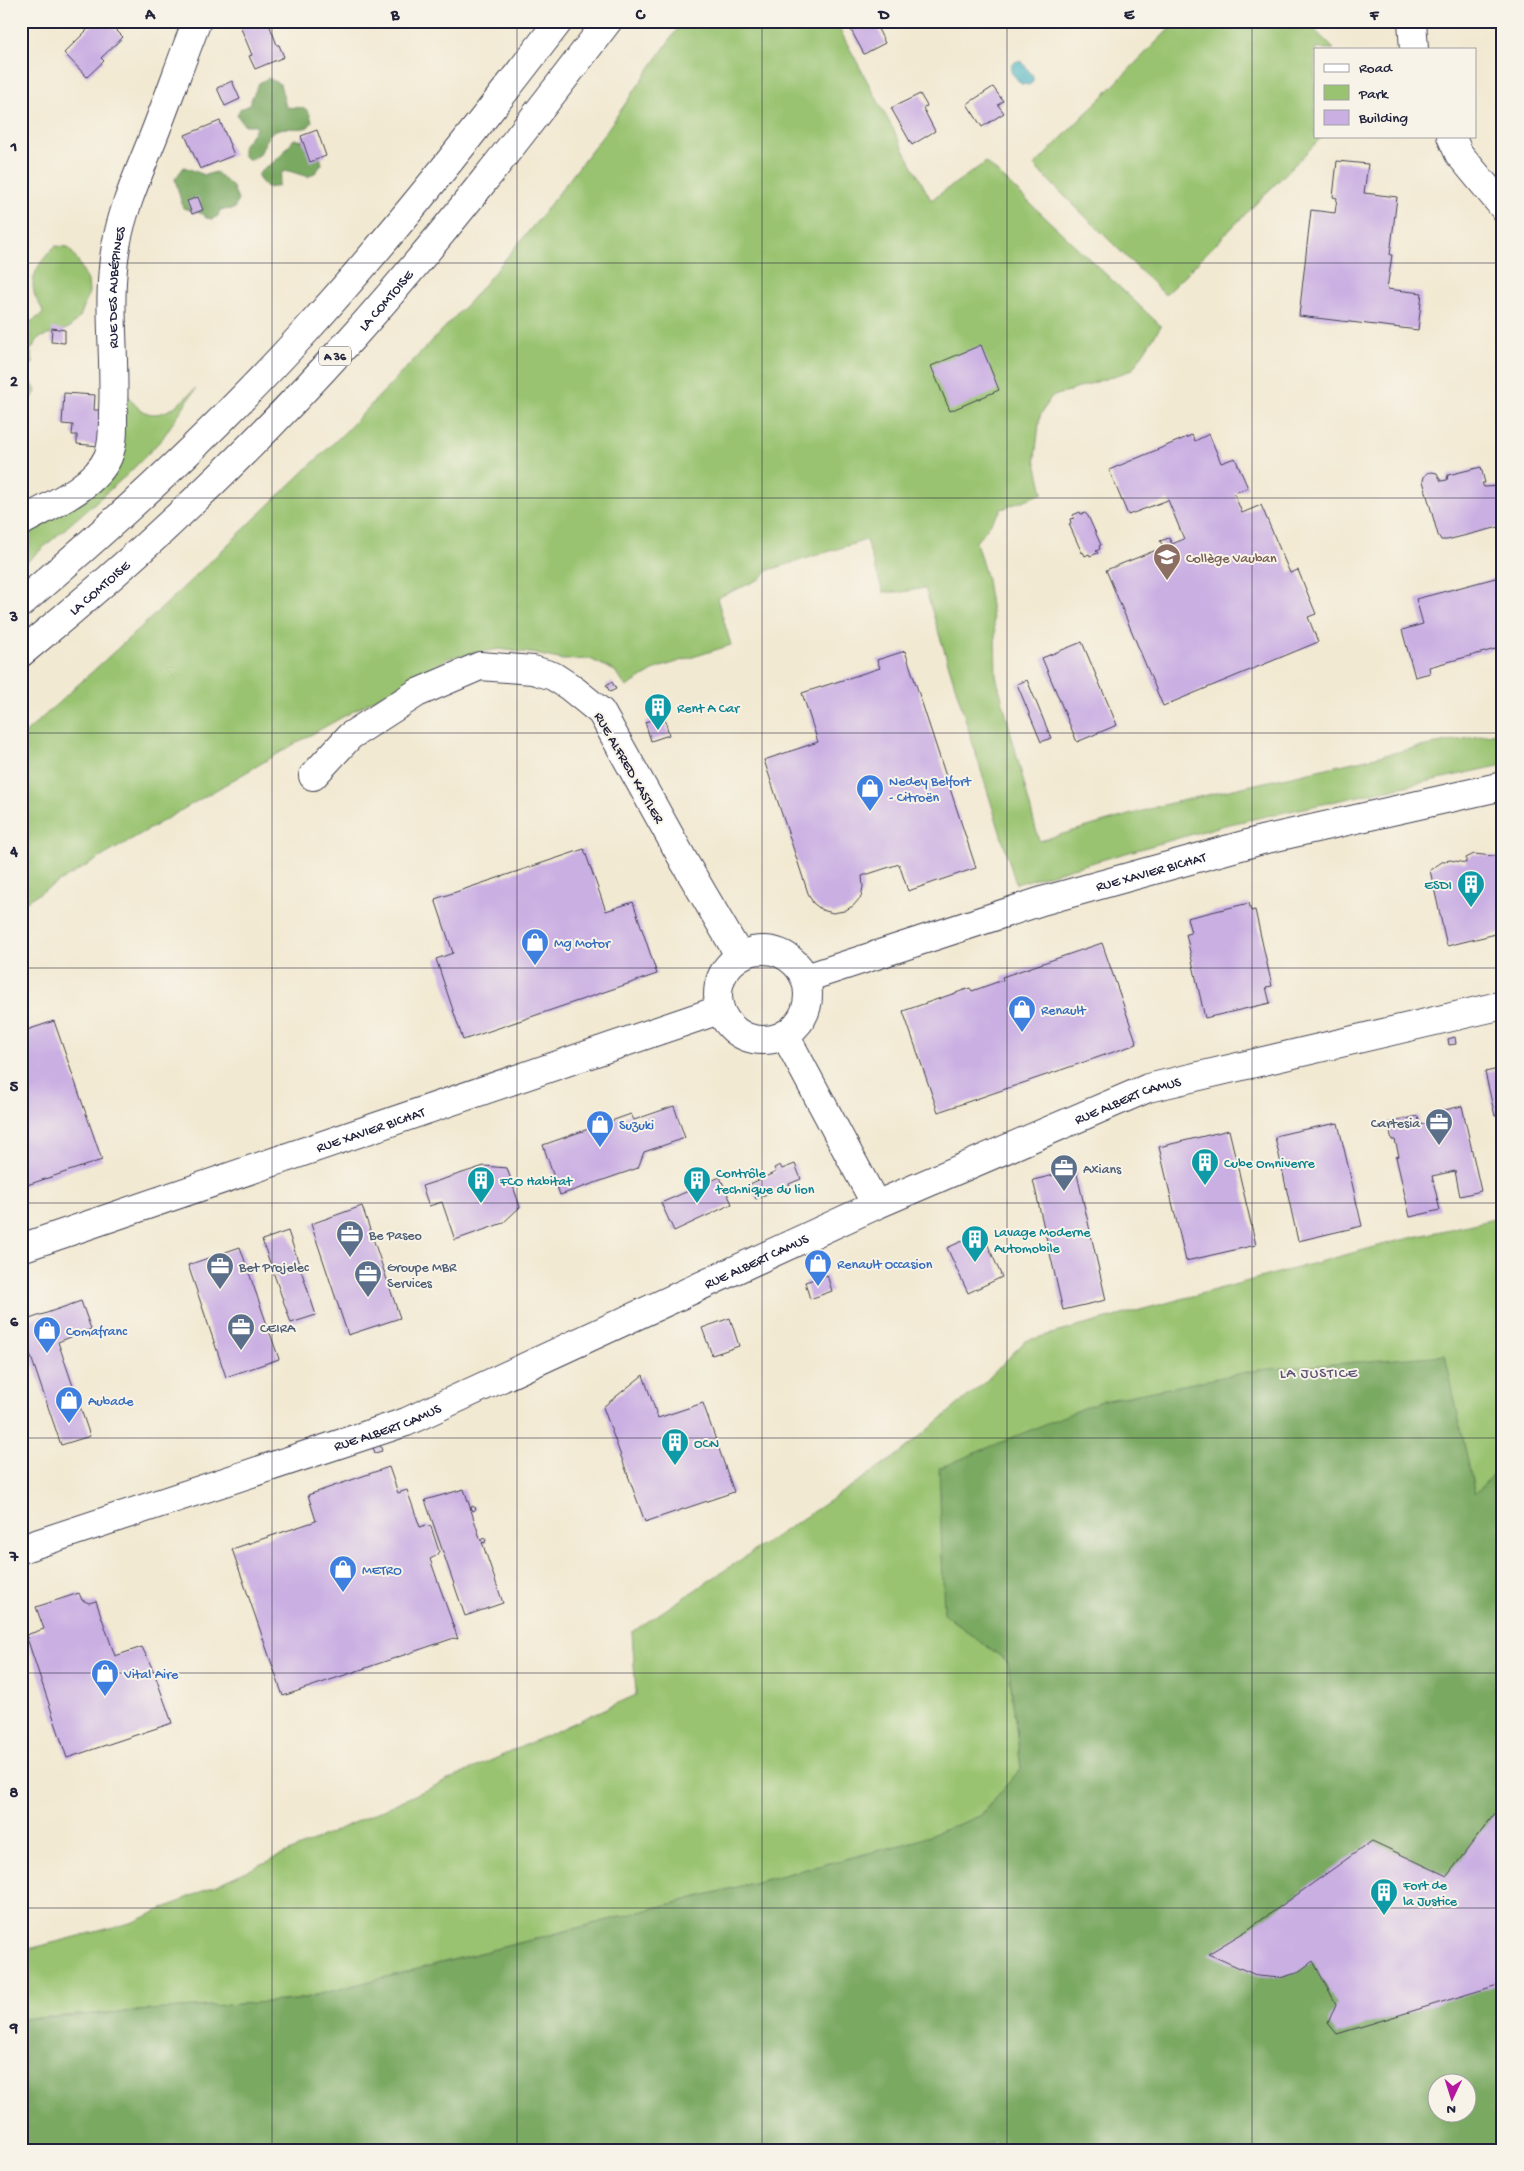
<svg xmlns="http://www.w3.org/2000/svg" width="1524" height="2171" font-family="'Gochi Hand',sans-serif">
  <rect width="100%" height="100%" fill="#f7f3e8"/>
  <filter id="ink" filterUnits="userSpaceOnUse"><feTurbulence type="fractalNoise" baseFrequency=".02" numOctaves="2"/><feDisplacementMap in="SourceGraphic" scale="10" xChannelSelector="R" yChannelSelector="G"/><feConvolveMatrix kernelMatrix="1 2 1 2 8 2 1 2 1" color-interpolation-filters="sRGB"/></filter>
  <filter id="wash" filterUnits="userSpaceOnUse"><feTurbulence type="fractalNoise" baseFrequency=".0096" numOctaves="4" result="noise"/><feDisplacementMap in="SourceGraphic" scale="20" xChannelSelector="R" yChannelSelector="G"/><feGaussianBlur stdDeviation="1.12" result="paint"/><feColorMatrix in="noise" values="0 0 0 0 0 0 0 0 0 0 0 0 0 0 0 0 0 1.4 0 .05"/><feComposite in="paint" operator="in"/></filter>
  <g filter="url(#wash)">
    <rect width="100%" height="100%" fill="#f2e9d2"/>
    <path fill="#99c370" stroke="#5e7256" d="M 683,21 L 835,21 L 931,200 L 986,162 L 1161,326 L 1132,370 L 1051,397 L 1040,416 L 1035,458 L 1043,493 L 1002,509 L 976,542 L 987,580 L 995,632 L 996,676 L 1039,841 L 1163,805 L 1420,747 L 1503,732 L 1503,765 L 1225,825 L 1016,884 L 925,588 L 902,592 L 883,592 L 866,540 L 769,570 L 760,579 L 717,598 L 731,645 L 658,668 L 626,687 L 615,671 L 590,659 L 563,660 L 531,653 L 499,649 L 449,658 L 303,739 L 21,904 L 21,737 L 165,605 L 346,431 L 471,300 L 538,220 L 602,137 Z
      M 1177,21 L 1306,21 L 1334,49 L 1315,49 L 1315,136 L 1323,136 L 1165,295 L 1034,166 Z
      M 55,246 L 68,247 L 77,259 L 88,281 L 89,292 L 80,317 L 69,328 L 39,338 L 30,351 L 34,363 L 21,371 L 21,328 L 43,314 C 43,306 37,303 35,296 C 28,275 42,260 55,246 Z
      M 21,377 L 31,381 L 36,391 L 30,402 L 22,405 Z
      M 196,388 L 162,439 L 129,473 L 21,567 L 21,533 L 76,500 L 125,391 C 147,429 170,414 196,388 Z
      M 1503,1217 L 1503,1464 L 1475,1495 L 1445,1356 L 944,1614 L 1008,1662 L 1021,1769 L 980,1816 L 916,1841 L 297,2000 L 21,2019 L 21,1951 L 134,1922 L 636,1695 L 632,1632 L 895,1457 L 984,1383 L 1025,1341 L 1397,1241 Z
      M 997,2141 L 1002,2150 L 966,2150 Z"/>
    <path fill="#7aa962" stroke="#4e664e" fill-rule="evenodd" d="M 268,78 L 280,84 L 286,107 C 302,109 308,103 312,122 L 308,127 C 297,131 286,125 274,131 C 266,135 264,147 260,154 C 258,156 253,159 250,160 L 244,157 L 242,147 L 256,129 L 254,125 L 244,125 L 237,115 L 240,109 L 248,106 L 259,83 Z
      M 294,139 L 317,144 L 322,164 L 316,172 L 308,177 L 289,171 L 282,172 L 278,186 L 267,188 L 259,179 L 258,175 C 262,169 265,168 271,164 C 280,158 287,148 294,139 Z
      M 184,167 L 205,175 L 216,172 L 233,187 L 238,200 L 234,209 L 220,210 L 218,216 L 212,219 L 206,218 L 203,214 L 183,208 L 175,179 Z
      M 1445,1355 L 1475,1494 L 1503,1464 L 1503,2150 L 1002,2150 L 997,2141 L 966,2150 L 21,2150 L 21,2019 L 297,2000 L 916,1841 L 980,1816 L 1021,1768 L 1008,1662 L 944,1614 L 939,1468 L 1098,1402 L 1257,1370 ZM 1436,2084 L 1466,2084 L 1466,2114 L 1436,2114 Z"/>
    <path fill="#43b0c0" stroke="#32697e" d="M 1017,61 L 1022,62 L 1033,76 L 1033,82 L 1029,85 L 1021,84 L 1011,72 L 1012,64 Z"/>
    <g id="blocks">
      <path fill="#caafe3" d="M 96,21 L 107,21 L 123,37 L 101,58 L 104,61 L 87,77 L 64,53 Z
        M 249,21 L 268,21 L 277,45 L 279,45 L 284,57 L 255,69 L 249,56 L 252,55 L 240,26 Z
        M 846,21 L 874,21 L 885,43 L 864,54 Z
        M 232,81 L 240,99 L 225,106 L 217,88 Z
        M 993,87 L 1003,101 L 998,105 L 1004,113 L 982,127 L 967,104 Z
        M 920,94 L 927,106 L 923,108 L 935,131 L 912,145 L 891,108 Z
        M 220,121 L 234,155 L 200,169 L 185,135 Z
        M 317,130 L 326,156 L 310,162 L 301,136 Z
        M 1337,161 L 1368,164 L 1364,193 L 1397,197 L 1390,255 L 1392,255 L 1387,289 L 1422,293 L 1418,330 L 1299,316 L 1311,210 L 1335,213 L 1337,198 L 1333,197 Z
        M 198,197 L 203,210 L 192,214 L 187,201 Z
        M 52,328 L 65,330 L 65,343 L 51,342 Z
        M 981,345 L 999,390 L 950,411 L 931,366 Z
        M 64,393 L 95,395 L 94,410 L 105,410 L 100,446 L 77,444 L 77,435 L 72,435 L 73,425 L 62,424 Z
        M 1209,434 L 1221,463 L 1235,458 L 1248,488 L 1234,493 L 1242,513 L 1261,505 L 1290,573 L 1298,570 L 1316,614 L 1308,617 L 1318,642 L 1163,706 L 1106,570 L 1164,547 L 1160,541 L 1169,538 L 1172,544 L 1184,539 L 1168,500 L 1128,515 L 1109,470 L 1192,435 L 1195,441 Z
        M 1481,467 L 1485,483 L 1482,483 L 1484,487 L 1500,486 L 1503,496 L 1503,526 L 1447,540 L 1441,540 L 1438,535 L 1423,481 L 1424,477 L 1427,473 L 1432,472 L 1437,473 L 1441,481 L 1447,480 L 1448,475 Z
        M 1080,512 L 1081,514 L 1085,513 L 1088,516 L 1101,545 L 1099,546 L 1100,549 L 1096,551 L 1098,553 L 1090,556 L 1089,554 L 1085,556 L 1083,552 L 1082,553 L 1069,524 L 1071,523 L 1070,519 L 1074,518 L 1073,515 Z
        M 1503,576 L 1503,647 L 1429,667 L 1430,673 L 1415,677 L 1402,630 L 1423,624 L 1416,599 Z
        M 1082,642 L 1117,725 L 1077,742 L 1042,658 Z
        M 905,651 L 976,868 L 908,891 L 899,864 L 862,876 L 863,887 L 861,897 L 853,906 L 844,911 L 833,913 L 822,910 L 813,903 L 808,893 L 764,760 L 818,742 L 802,693 L 880,668 L 877,660 Z
        M 1027,680 L 1051,738 L 1041,742 L 1017,684 Z
        M 612,682 L 616,689 L 610,692 L 606,685 Z
        M 664,716 L 669,735 L 651,741 L 645,722 Z
        M 584,849 L 606,911 L 633,902 L 657,974 L 463,1040 L 436,959 L 453,953 L 435,899 Z
        M 1474,854 L 1503,857 L 1503,927 L 1500,933 L 1447,946 L 1430,870 L 1442,862 L 1450,860 L 1466,863 L 1466,858 Z
        M 1249,903 L 1251,911 L 1255,910 L 1272,986 L 1266,987 L 1270,1003 L 1205,1018 L 1186,934 L 1191,933 L 1187,918 Z
        M 1102,943 L 1137,1044 L 938,1112 L 903,1011 L 970,988 L 972,991 L 1003,980 L 1002,977 Z
        M 54,1021 L 102,1160 L 21,1187 L 21,1032 Z
        M 1455,1037 L 1456,1044 L 1449,1045 L 1448,1039 Z
        M 1503,1068 L 1503,1114 L 1495,1116 L 1485,1072 Z
        M 674,1106 L 685,1138 L 644,1152 L 638,1168 L 560,1195 L 543,1145 L 631,1114 L 634,1120 Z
        M 1462,1106 L 1481,1191 L 1460,1196 L 1455,1171 L 1432,1176 L 1440,1210 L 1410,1217 L 1396,1157 L 1399,1156 L 1395,1140 L 1392,1140 L 1388,1123 L 1418,1116 L 1420,1125 L 1434,1121 L 1432,1113 Z
        M 1338,1123 L 1362,1226 L 1298,1241 L 1275,1137 L 1279,1135 L 1301,1130 Z
        M 1229,1130 L 1256,1245 L 1186,1261 L 1159,1147 Z
        M 795,1164 L 801,1179 L 789,1184 L 790,1188 L 784,1190 L 782,1187 L 756,1199 L 750,1184 L 776,1172 L 774,1168 L 780,1165 L 782,1169 Z
        M 484,1166 L 507,1168 L 520,1207 L 503,1223 L 455,1240 L 442,1202 L 429,1206 L 422,1186 Z
        M 1076,1170 L 1106,1300 L 1063,1310 L 1033,1180 Z
        M 720,1177 L 732,1204 L 674,1231 L 661,1203 Z
        M 362,1206 L 400,1318 L 348,1335 L 311,1224 Z
        M 288,1231 L 316,1315 L 291,1323 L 262,1240 Z
        M 982,1232 L 1002,1277 L 968,1293 L 947,1248 Z
        M 240,1247 L 279,1359 L 226,1377 L 188,1265 Z
        M 827,1275 L 832,1291 L 810,1299 L 805,1282 Z
        M 81,1301 L 91,1329 L 58,1342 L 90,1436 L 61,1445 L 29,1351 L 21,1354 L 21,1322 Z
        M 730,1318 L 739,1346 L 712,1355 L 702,1328 Z
        M 643,1375 L 658,1418 L 703,1403 L 734,1492 L 645,1522 L 603,1407 Z
        M 380,1444 L 382,1451 L 375,1453 L 373,1447 Z
        M 389,1467 L 398,1493 L 407,1490 L 420,1527 L 426,1525 L 431,1527 L 439,1551 L 436,1556 L 430,1559 L 458,1639 L 454,1638 L 283,1696 L 232,1549 L 316,1521 L 308,1495 Z
        M 464,1489 L 471,1510 L 472,1506 L 476,1508 L 474,1511 L 471,1510 L 481,1541 L 483,1538 L 486,1539 L 485,1543 L 482,1542 L 503,1603 L 465,1616 L 425,1500 Z
        M 79,1593 L 82,1600 L 89,1603 L 96,1601 L 115,1656 L 142,1647 L 154,1672 L 172,1723 L 67,1758 L 26,1635 L 44,1629 L 36,1607 Z
        M 1503,1803 L 1503,1977 L 1501,1984 L 1337,2034 L 1328,2023 L 1336,2004 L 1313,1961 L 1297,1973 L 1280,1978 L 1258,1976 L 1208,1954 L 1246,1931 L 1372,1841 L 1447,1876 Z"/>
    </g>
  </g>
  <g filter="url(#ink)">
    <use href="#blocks" fill-opacity="0" stroke="#414052" stroke-width="1"/>
    <g fill="none" stroke-linecap="round" stroke-linejoin="round">
      <g stroke="#414052" stroke-width="30">
        <g id="minor">
          <path d="M 1412,21 L 1414,49"/>
          <path d="M 1451,136 L 1459,154 L 1503,207"/>
          <path id="s1" d="M 21,522 C 49,506 95,487 108,457 C 114,443 113,426 113,412 C 116,356 106,301 116,246 C 123,206 140,171 154,135 C 169,97 182,59 197,21"/>
          <path d="M 313,776 L 350,736 L 417,693 L 480,666 L 533,670 L 553,676 L 570,687 L 601,712 L 685,863 L 739,955"/>
          <path d="M 785,1035 L 876,1205"/>
          <path id="s2" d="M 21,1549 L 406,1422 L 876,1205 L 1148,1088 L 1503,1005"/>
        </g>
      </g>
      <g stroke="#414052" stroke-width="30">
        <g id="major">
          <circle cx="763" cy="995" r="45"/>
          <path id="s3" d="M 806,978 L 1042,901 L 1262,840 L 1503,786"/>
          <path id="s4" d="M 21,1248 L 719,1010"/>
        </g>
      </g>
      <g stroke="#414052" stroke-width="30">
        <g id="highway">
          <path d="M 21,603 C 121,518 216,430 304,333 C 394,234 477,128 559,21"/>
          <path id="s5" d="M 21,653 C 139,557 250,452 351,339 C 442,237 525,130 608,21"/>
        </g>
      </g>
      <use href="#minor" stroke="#fff" stroke-width="28"/>
      <use href="#major" stroke="#fff" stroke-width="28"/>
      <use href="#highway" stroke="#fff" stroke-width="28"/>
    </g>
  </g>
  <path fill="none" stroke="#22223b" stroke-width="1" stroke-opacity="0.55" d="M 272,21 L 272,2150M 517,21 L 517,2150M 762,21 L 762,2150M 1007,21 L 1007,2150M 1252,21 L 1252,2150M 21,263 L 1503,263M 21,498 L 1503,498M 21,733 L 1503,733M 21,968 L 1503,968M 21,1203 L 1503,1203M 21,1438 L 1503,1438M 21,1673 L 1503,1673M 21,1908 L 1503,1908"/>
  <defs>
    <g id="school-pin" transform="scale(1.4375)"><path d="M0 17L-7.5 6A9.5 9.5 0 1 1 7.5 6Z" fill="#8d6e63" stroke="#f7f3e8"/><path d="M0-5L7-2L0 1L-7-2ZM-4 1L0 2.5L4 1V4Q0 6-4 4Z" fill="#fff"/></g>
    <g id="building-pin" transform="scale(1.4375)"><path d="M0 17L-7.5 6A9.5 9.5 0 1 1 7.5 6Z" fill="#0f9aa8" stroke="#f7f3e8"/><path d="M-4-6H4V6H1V3H-1V6H-4ZM-2.5-4.3h1.7v1.8h-1.7ZM.8-4.3h1.7v1.8H.8ZM-2.5-1h1.7V.8h-1.7ZM.8-1h1.7V.8H.8Z" fill="#fff"/></g>
    <g id="shop-pin" transform="scale(1.4375)"><path d="M0 17L-7.5 6A9.5 9.5 0 1 1 7.5 6Z" fill="#3f7fe0" stroke="#f7f3e8"/><path d="M-5-2.5h2.3a2.7 3.5 0 0 1 5.4 0H5L5.5 6h-11ZM-1.5-2.5h3a1.5 2.3 0 0 0-3 0Z" fill="#fff"/></g>
    <g id="office-pin" transform="scale(1.4375)"><path d="M0 17L-7.5 6A9.5 9.5 0 1 1 7.5 6Z" fill="#5c6f8a" stroke="#f7f3e8"/><path d="M-6-3h4V-5.5h4V-3h4V5H-6ZM-1-4.5V-3h2v-1.5ZM-6 0V1H6V0Z" fill="#fff"/></g>
  </defs>
  <g fill-rule="evenodd">
    <use href="#school-pin" x="1167" y="557"/>
    <use href="#building-pin" x="658" y="707"/>
    <use href="#shop-pin" x="870" y="788"/>
    <use href="#building-pin" x="1471" y="884"/>
    <use href="#shop-pin" x="535" y="942"/>
    <use href="#shop-pin" x="1022" y="1009"/>
    <use href="#office-pin" x="1439" y="1122"/>
    <use href="#shop-pin" x="600" y="1124"/>
    <use href="#building-pin" x="1205" y="1162"/>
    <use href="#office-pin" x="1064" y="1168"/>
    <use href="#building-pin" x="481" y="1180"/>
    <use href="#building-pin" x="697" y="1180"/>
    <use href="#office-pin" x="350" y="1234"/>
    <use href="#building-pin" x="975" y="1239"/>
    <use href="#shop-pin" x="818" y="1263"/>
    <use href="#office-pin" x="220" y="1266"/>
    <use href="#office-pin" x="368" y="1274"/>
    <use href="#office-pin" x="241" y="1327"/>
    <use href="#shop-pin" x="47" y="1330"/>
    <use href="#shop-pin" x="69" y="1400"/>
    <use href="#building-pin" x="675" y="1442"/>
    <use href="#shop-pin" x="343" y="1569"/>
    <use href="#shop-pin" x="105" y="1673"/>
    <use href="#building-pin" x="1384" y="1892"/>
  </g>
  <g text-anchor="middle" stroke-width="4" stroke-linejoin="round" paint-order="stroke">
    <rect fill="#f7f3e8" stroke="#62616f" stroke-width="1" x="319" y="346.5" width="32" height="19" rx="4"/>
    <g font-size="12" font-weight="bold" fill="#22223b">
      <text x="335" y="360">A 36</text>
    </g>
    <g font-size="14" fill="#22223b" stroke="#f7f3e8">
      <text dy="5" stroke="none"><textPath href="#s1" startOffset="281">RUE DES AUBÉPINES</textPath></text>
      <text dy="5" stroke="none"><textPath href="#s5" startOffset="508">LA COMTOISE</textPath></text>
      <text dy="5" stroke="none"><textPath href="#s5" startOffset="102">LA COMTOISE</textPath></text>
      <text transform="translate(630 767) rotate(60)" y="5">RUE ALFRED KASTLER</text>
      <text dy="5" stroke="none"><textPath href="#s3" startOffset="361">RUE XAVIER BICHAT</textPath></text>
      <text dy="5" stroke="none"><textPath href="#s2" startOffset="1196">RUE ALBERT CAMUS</textPath></text>
      <text dy="5" stroke="none"><textPath href="#s4" startOffset="369">RUE XAVIER BICHAT</textPath></text>
      <text dy="5" stroke="none"><textPath href="#s2" startOffset="791">RUE ALBERT CAMUS</textPath></text>
      <text dy="5" stroke="none"><textPath href="#s2" startOffset="386">RUE ALBERT CAMUS</textPath></text>
    </g>
    <g font-size="14" fill="#785e54" stroke="#f7f3e8" text-anchor="start">
      <text x="1186" y="562">Collège Vauban</text>
    </g>
    <g font-size="14" fill="#0d838f" stroke="#f7f3e8" text-anchor="start">
      <text x="677" y="712">Rent A Car</text>
      <text x="1452" y="889" text-anchor="end">ESDI</text>
      <text x="1224" y="1167">Cube Omniverre</text>
      <text x="716" y="1177">Contrôle<tspan x="716" dy="16">technique du lion</tspan></text>
      <text x="500" y="1185">FCO Habitat</text>
      <text x="994" y="1236">Lavage Moderne<tspan x="994" dy="16">Automobile</tspan></text>
      <text x="694" y="1447">OCN</text>
      <text x="1403" y="1889">Fort de<tspan x="1403" dy="16">la Justice</tspan></text>
    </g>
    <g font-size="14" fill="#366cbe" stroke="#f7f3e8" text-anchor="start">
      <text x="889" y="785">Nedey Belfort<tspan x="889" dy="16">- Citroën</tspan></text>
      <text x="554" y="947">Mg Motor</text>
      <text x="1041" y="1014">Renault</text>
      <text x="619" y="1129">Suzuki</text>
      <text x="837" y="1268">Renault Occasion</text>
      <text x="66" y="1335">Comafranc</text>
      <text x="88" y="1405">Aubade</text>
      <text x="362" y="1574">METRO</text>
      <text x="124" y="1678">Vital Aire</text>
    </g>
    <g font-size="14" fill="#4e5e75" stroke="#f7f3e8" text-anchor="start">
      <text x="1420" y="1127" text-anchor="end">Cartesia</text>
      <text x="1083" y="1173">Axians</text>
      <text x="369" y="1239">Be Paseo</text>
      <text x="239" y="1271">Bet Projelec</text>
      <text x="387" y="1271">Groupe MBR<tspan x="387" dy="16">Services</tspan></text>
      <text x="260" y="1332">CEIRA</text>
    </g>
    <g font-size="15" letter-spacing="1" fill="#5d5376" stroke="#f7f3e8">
      <text x="1319" y="1377">LA JUSTICE</text>
    </g>
  </g>
  <rect width="1524" height="2171" fill="none" stroke="#f7f3e8" stroke-width="55"/>
  <rect x="1314" y="48" width="162" height="90" fill="#f7f3e8" stroke="#a29fa3"/>
  <rect x="1324" y="64" width="25" height="8" fill="#ffffff" stroke="#a29fa3"/>
  <text x="1359" y="72" font-size="15" fill="#22223b">Road</text>
  <rect x="1324" y="85" width="25" height="15" fill="#99c370" stroke="#a29fa3"/>
  <text x="1359" y="98" font-size="15" fill="#22223b">Park</text>
  <rect x="1324" y="110" width="25" height="15" fill="#caafe3" stroke="#a29fa3"/>
  <text x="1359" y="122" font-size="15" fill="#22223b">Building</text>
  <g transform="translate(1452 2098) rotate(184)"><circle r="24" fill="#f7f3e8" stroke="#a29fa3"/>
  <path d="M0-4L9 19L0 12L-9 19Z" fill="#b5179e"/>
  <text y="-8" font-size="14" font-weight="bold" text-anchor="middle" fill="#22223b">N</text>
  </g>
  <rect x="28" y="28" width="1468" height="2116" fill="none" stroke="#22223b" stroke-width="2"/>
  <g font-size="16" text-anchor="middle" font-weight="bold" fill="#22223b">
    <text x="150" y="19">A</text>
    <text x="395" y="19">B</text>
    <text x="640" y="19">C</text>
    <text x="884" y="19">D</text>
    <text x="1129" y="19">E</text>
    <text x="1374" y="19">F</text>
    <text x="14" y="151">1</text>
    <text x="14" y="386">2</text>
    <text x="14" y="621">3</text>
    <text x="14" y="856">4</text>
    <text x="14" y="1091">5</text>
    <text x="14" y="1326">6</text>
    <text x="14" y="1561">7</text>
    <text x="14" y="1797">8</text>
    <text x="14" y="2032">9</text>
  </g>
</svg>
